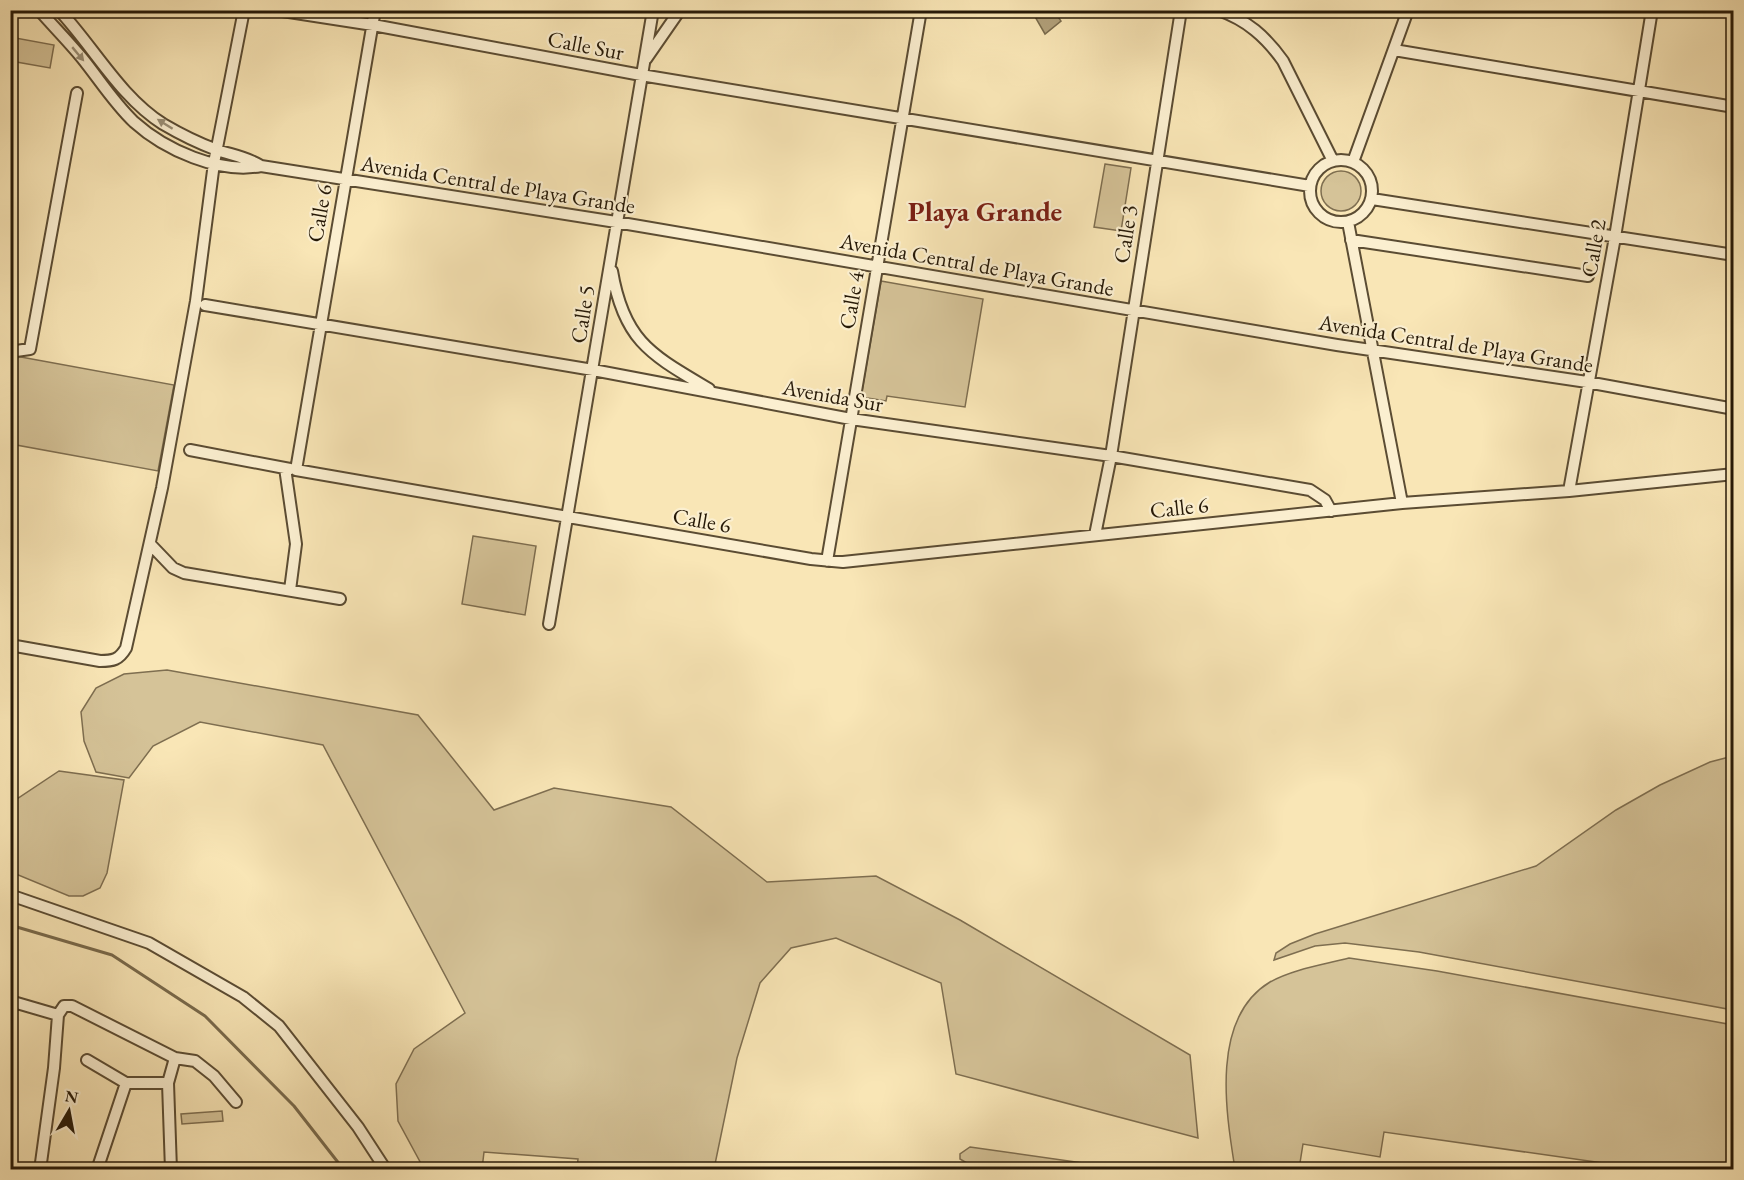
<svg xmlns="http://www.w3.org/2000/svg" width="1744" height="1180" font-family="'EB Garamond',serif">
  <rect width="100%" height="100%" fill="#f9e6b6"/>
  <filter id="stains"><feTurbulence type="fractalNoise" baseFrequency=".00333" numOctaves="4"/><feColorMatrix values="0 0 0 0 .2 0 0 0 0 .09 0 0 0 0 .02 0 0 0 .5 -.17"/></filter>
  <radialGradient id="worn" r=".72"><stop offset=".6" stop-color="#630" stop-opacity="0"/><stop offset="1" stop-color="#630" stop-opacity=".3"/></radialGradient>
  <path fill="#d5c398" stroke="#7e6e50" stroke-width="1.5" d="M 10,37 L 54,45 L 50,68 L 11,61 Z
    M 1105,164 L 1131,168 L 1121,231 L 1094,227 Z
    M1321 191a20 20 0 1 1 40 0a20 20 0 1 1-40 0Z
    M 881,281 L 983,299 L 965,407 L 887,396 L 886,401 L 861,397 Z
    M 10,355 L 174,385 L 158,471 L 11,444 Z
    M 473,536 L 536,546 L 525,615 L 462,604 Z
    M 167,670 L 418,715 L 494,810 L 554,788 L 671,807 L 767,882 L 876,876 L 960,920 L 1190,1055 L 1198,1138 L 956,1074 L 941,983 L 836,938 L 791,948 L 760,983 L 737,1058 L 714,1169 L 577,1169 L 578,1159 L 484,1152 L 482,1169 L 424,1169 L 398,1121 L 396,1084 L 414,1049 L 465,1013 L 323,745 L 200,722 L 153,746 L 129,778 L 96,772 L 84,741 L 81,712 L 96,688 L 124,674 Z
    M 1733,756 L 1733,1010 L 1419,952 L 1345,943 L 1315,946 L 1274,960 L 1276,953 L 1290,944 L 1315,934 L 1536,866 L 1616,810 L 1660,785 L 1710,762 Z
    M 59,771 L 124,780 L 107,873 L 100,888 L 83,896 L 69,896 L 11,872 L 11,803 Z
    M 1349,958 L 1437,971 L 1733,1025 L 1733,1169 L 1645,1169 L 1384,1132 L 1380,1157 L 1303,1144 L 1299,1169 L 1235,1169 C 1226,1113 1210,1018 1270,982 C 1294,969 1322,965 1349,958 Z
    M 222,1111 L 223,1121 L 182,1124 L 181,1114 Z
    M 970,1147 L 1125,1169 L 977,1169 L 960,1159 L 960,1154 Z"/>
  <path fill="#b1a07a" stroke="#796a4c" stroke-width="1.5" d="M 1041,10 L 1054,11 L 1061,21 L 1045,34 L 1034,15 Z"/>
  <g fill="none" stroke-linecap="round" stroke-linejoin="round">
    <path stroke="#796a4c" stroke-width="3" d="M 10,925 L 112,955 L 205,1016 L 294,1106 L 344,1170"/>
    <g stroke="#5b4c33" stroke-width="14">
      <path id="street" d="M 39,10 C 53,26 68,41 82,58 C 99,79 114,103 134,122 C 165,150 219,174 261,166
        M 59,10 C 93,46 120,97 163,124 C 180,134 198,143 217,150 C 232,155 247,157 261,166 L 616,222 L 1337,345 L 1587,382 L 1734,409
        M 276,10 L 373,25 L 641,75 L 1310,186
        M 375,10 L 296,470 L 811,559 L 843,562 L 1402,503 L 1569,491 L 1734,474
        M 1218,10 C 1247,20 1266,37 1283,61 L 1333,161
        M 1394,50 L 1734,107
        M 646,59 L 680,10
        M 1734,149 L 1734,156
        M1310 191a31 31 0 1 1 62 0a31 31 0 1 1-62 0Z
        M 1353,162 L 1408,10
        M 1372,199 L 1734,255
        M 1348,222 L 1402,503
        M 1351,240 L 1588,276
        M 612,271 C 624,342 652,355 709,389
        M 205,305 L 593,370 L 851,419 L 1111,456 L 1310,490 L 1325,500 L 1331,511
        M 10,356 L 16,351 L 30,349 L 77,93
        M 190,450 L 290,469
        M 285,468 L 296,544 L 290,590
        M 1569,491 L 1615,237 L 1652,10
        M 1095,535 L 1111,456 L 1181,10
        M 150,544 L 173,568 L 184,573 L 340,599
        M 827,561 L 921,10
        M 549,624 L 653,10
        M 10,645 L 100,661 C 113,661 119,660 126,648 L 162,488 L 196,301 L 214,163 L 244,10
        M 10,895 L 149,943 L 243,997 L 279,1026 L 358,1127 L 386,1170
        M 10,1001 L 58,1015 L 64,1006 L 72,1006 L 175,1058 L 195,1061 L 214,1076 L 236,1102
        M 10,1014 L 13,1002
        M 87,1060 L 126,1083
        M 40,1170 L 54,1068 L 58,1015
        M 97,1170 L 126,1083 L 168,1083
        M 171,1170 L 168,1083 L 175,1058"/>
    </g>
    <use href="#street" stroke="#fbefd0" stroke-width="10"/>
  </g>
  <defs><path id="oneway-solid" d="M-6-.8H1V-3.2L6.5 0L1 3.2V.8H-6Z" transform="scale(1.5)"/></defs>
  <g fill="#9b8f76">
    <use href="#oneway-solid" transform="translate(78 54) rotate(50)"/>
    <use href="#oneway-solid" transform="translate(165 124) rotate(-148)"/>
  </g>
  <g text-anchor="middle" stroke-width="4.5" stroke-linejoin="round" paint-order="stroke">
    <g font-size="22" fill="#261907" stroke="#fbefd0">
      <text transform="translate(586 45) rotate(11)" y="8">Calle Sur</text>
      <text transform="translate(498 184) rotate(9)" y="8">Avenida Central de Playa Grande</text>
      <text transform="translate(319 213) rotate(-80)" y="8">Calle 6</text>
      <text transform="translate(1125 234) rotate(-81)" y="8">Calle 3</text>
      <text transform="translate(1593 248) rotate(-80)" y="8">Calle 2</text>
      <text transform="translate(977 264) rotate(10)" y="8">Avenida Central de Playa Grande</text>
      <text transform="translate(851 300) rotate(-80)" y="8">Calle 4</text>
      <text transform="translate(582 314) rotate(-81)" y="8">Calle 5</text>
      <text transform="translate(1456 343) rotate(9)" y="8">Avenida Central de Playa Grande</text>
      <text transform="translate(833 395) rotate(10)" y="8">Avenida Sur</text>
      <text transform="translate(1179 507) rotate(-6)" y="8">Calle 6</text>
      <text transform="translate(702 520) rotate(10)" y="8">Calle 6</text>
    </g>
    <g font-size="28" font-weight="bold" fill="#7a1f14" stroke="#fbefd0">
      <text x="985" y="221">Playa Grande</text>
    </g>
  </g>
  <rect width="1744" height="1180" fill="none" stroke="#f9e6b6" stroke-width="36"/>
  <rect x="12" y="12" width="1720" height="1156" fill="none" stroke="#261907" stroke-width="3"/>
  <rect x="18" y="18" width="1708" height="1144" fill="none" stroke="#261907" stroke-width="1.5"/>
  <g transform="translate(69 1111) rotate(10)" stroke="#fbefd0" stroke-width="4.5" paint-order="stroke">
  <path d="M0-4.5L10 22L0 15L-10 22Z" fill="#261907"/>
  <text y="-9" font-size="16" font-weight="bold" text-anchor="middle" fill="#261907">N</text>
  </g>
  <rect width="100%" height="100%" filter="url(#stains)"/>
  <rect width="100%" height="100%" fill="url(#worn)"/>
</svg>
